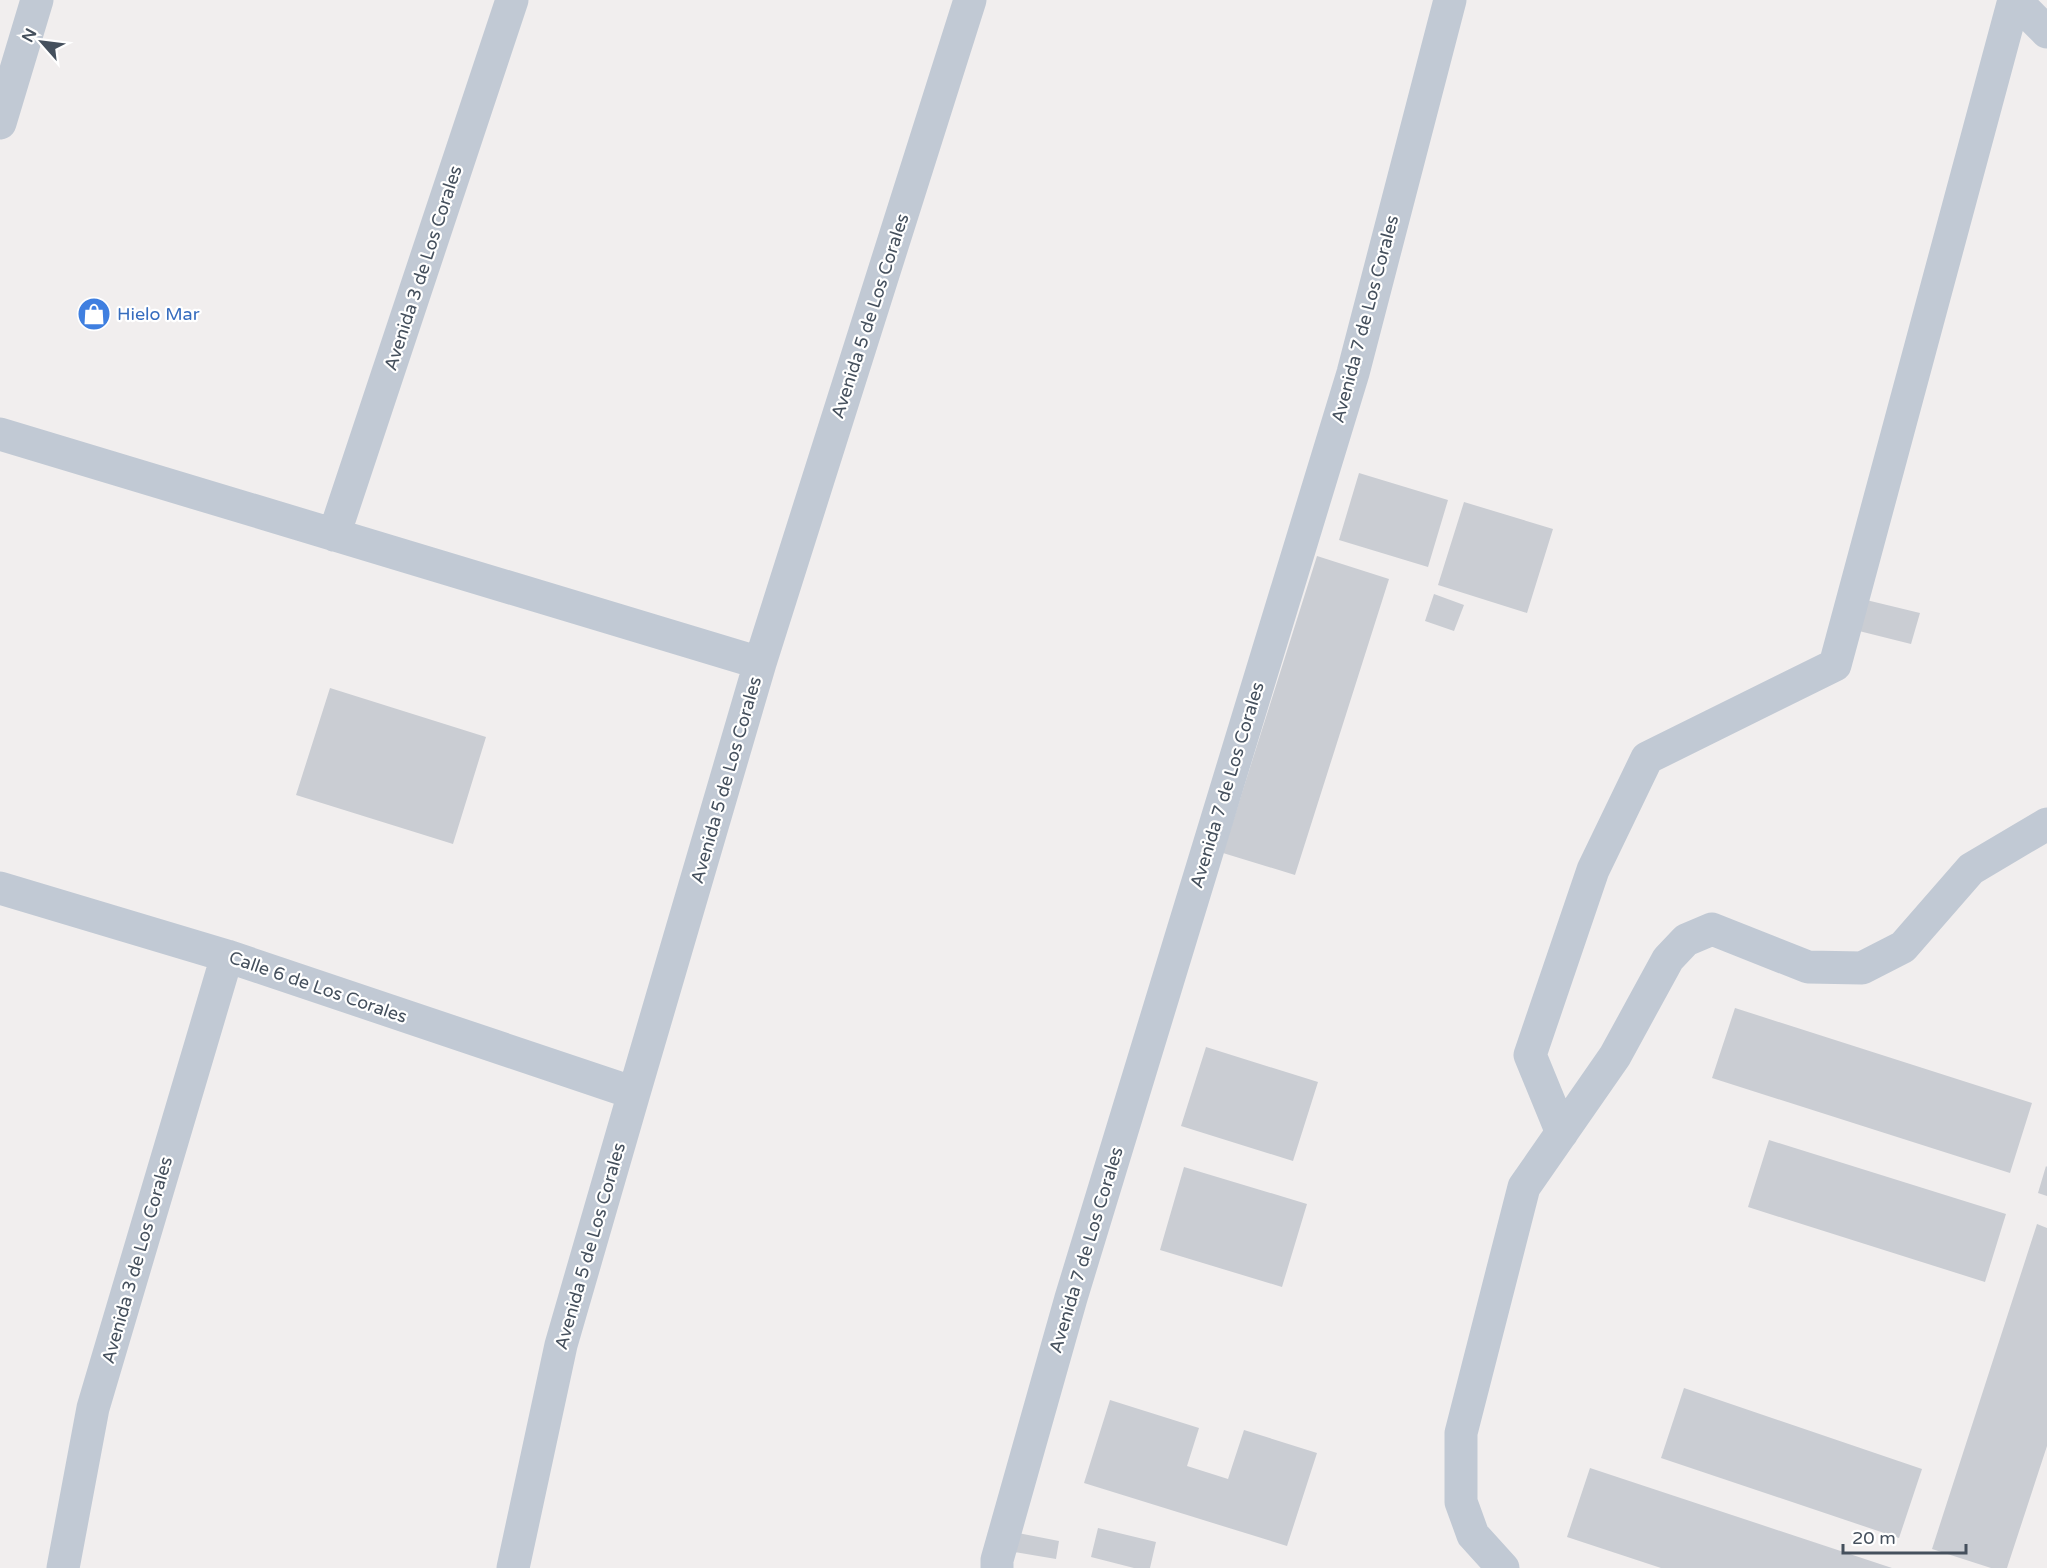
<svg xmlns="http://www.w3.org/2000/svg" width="2047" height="1568" font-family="'Varela Round',sans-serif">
  <rect width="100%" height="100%" fill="#f1eeee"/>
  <path fill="#cacdd3" d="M 1359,473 L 1448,500 L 1428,567 L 1339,540 Z
    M 1464,502 L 1553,529 L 1527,613 L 1438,585 Z
    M 1317,556 L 1389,579 L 1295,875 L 1223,853 Z
    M 1434,594 L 1464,605 L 1454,631 L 1425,621 Z
    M 1858,598 L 1920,613 L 1911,644 L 1851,629 Z
    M 330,688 L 486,737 L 453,844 L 296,795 Z
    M 1735,1008 L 2032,1103 L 2010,1173 L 1712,1078 Z
    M 1206,1047 L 1318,1082 L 1293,1161 L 1181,1126 Z
    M 1769,1140 L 2006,1214 L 1985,1282 L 1748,1207 Z
    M 2046,1166 L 2047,1167 L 2047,1196 L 2038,1193 Z
    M 1184,1167 L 1307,1204 L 1282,1287 L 1160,1250 Z
    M 2037,1224 L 2047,1228 L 2047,1446 L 2007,1568 L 1991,1568 L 1932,1549 Z
    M 1684,1388 L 1922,1469 L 1899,1538 L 1661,1458 Z
    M 1110,1400 L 1199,1428 L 1187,1466 L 1228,1479 L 1244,1430 L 1317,1453 L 1287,1546 L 1084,1483 Z
    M 1590,1468 L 1892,1568 L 1661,1568 L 1567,1537 Z
    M 1098,1528 L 1156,1542 L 1150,1568 L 1134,1568 L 1091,1557 Z
    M 1018,1533 L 1059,1541 L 1056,1559 L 1014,1552 Z"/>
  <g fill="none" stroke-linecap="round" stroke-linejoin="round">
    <path stroke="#c1c9d4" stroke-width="33" d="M 2015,0 L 2047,32
      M 0,123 L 37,0
      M 0,434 L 760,663
      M 334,535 L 512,0
      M 0,888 L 227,956 L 634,1093
      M 1562,1133 L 1530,1055 L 1593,870 L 1647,758 L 1835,665 L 2014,0
      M 63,1568 L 93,1408 L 227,956
      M 513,1568 L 561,1345 L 634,1093 L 760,663 L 970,0
      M 997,1568 L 997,1560 L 1071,1298 L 1353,373 L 1450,0
      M 1503,1568 L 1473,1535 L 1461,1502 L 1461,1433 L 1524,1187 L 1615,1056 L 1668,959 L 1686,940 L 1712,929 L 1808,967 L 1862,968 L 1903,947 L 1971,869 L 2047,824"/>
  </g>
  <defs>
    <g id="shop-disc" transform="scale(1.725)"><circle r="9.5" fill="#3f7fe0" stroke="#fff"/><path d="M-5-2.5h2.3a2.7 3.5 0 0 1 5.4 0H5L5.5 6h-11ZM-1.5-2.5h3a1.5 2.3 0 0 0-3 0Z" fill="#fff"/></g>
  </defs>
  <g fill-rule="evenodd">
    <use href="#shop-disc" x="94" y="314"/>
  </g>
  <g text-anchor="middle" stroke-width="4.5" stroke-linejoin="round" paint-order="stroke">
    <g font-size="18" fill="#45505d" stroke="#fff">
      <text transform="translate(423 268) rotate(-72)" y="6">Avenida 3 de Los Corales</text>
      <text transform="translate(870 316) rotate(-72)" y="6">Avenida 5 de Los Corales</text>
      <text transform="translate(1365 319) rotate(-75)" y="6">Avenida 7 de Los Corales</text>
      <text transform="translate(726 780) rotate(-74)" y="6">Avenida 5 de Los Corales</text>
      <text transform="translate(1227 785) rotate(-73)" y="6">Avenida 7 de Los Corales</text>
      <text transform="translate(318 987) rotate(19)" y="6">Calle 6 de Los Corales</text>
      <text transform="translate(590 1246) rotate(-74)" y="6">Avenida 5 de Los Corales</text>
      <text transform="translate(1086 1250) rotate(-73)" y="6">Avenida 7 de Los Corales</text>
      <text transform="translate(137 1260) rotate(-74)" y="6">Avenida 3 de Los Corales</text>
    </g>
    <g font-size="18" fill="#366cbe" stroke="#fff" text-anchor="start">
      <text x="117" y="320">Hielo Mar</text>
    </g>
  </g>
  <g transform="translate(42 42) rotate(298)" stroke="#ffffff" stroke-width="4.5" paint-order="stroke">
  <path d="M0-4.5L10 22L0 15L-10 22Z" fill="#45505d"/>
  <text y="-9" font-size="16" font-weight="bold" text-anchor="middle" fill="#45505d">N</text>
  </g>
  <path d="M1843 1544v9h123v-9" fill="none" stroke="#45505d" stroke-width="3"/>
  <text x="1852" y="1544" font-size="18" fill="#45505d" stroke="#ffffff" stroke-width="4.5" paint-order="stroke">20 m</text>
</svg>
